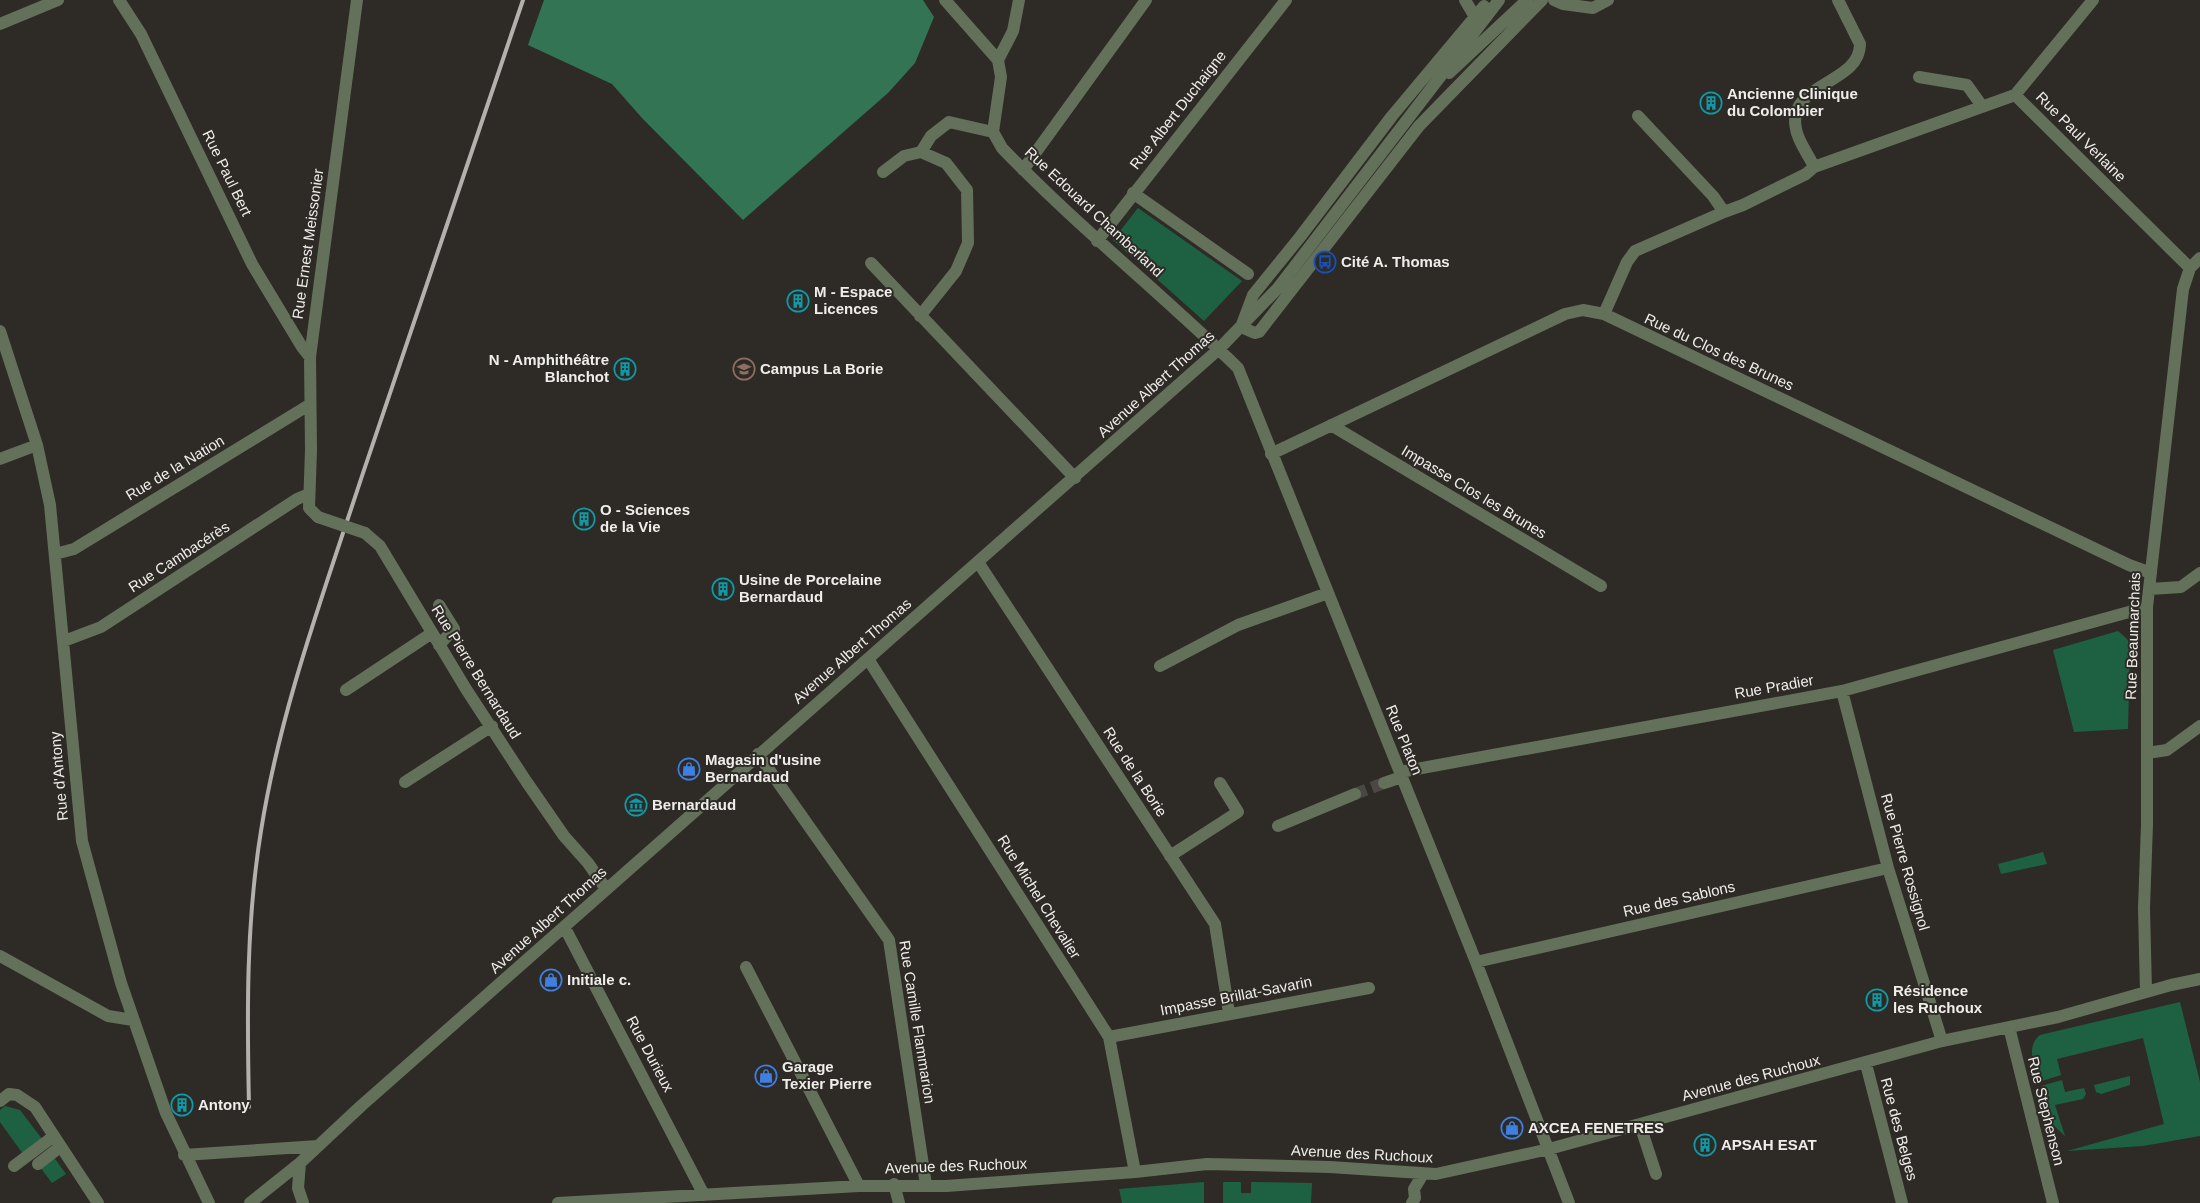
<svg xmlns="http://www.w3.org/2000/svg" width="2200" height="1203" font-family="Arial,sans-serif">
  <rect width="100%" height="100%" fill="#2e2b26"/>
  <path fill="#1e6142" d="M 1138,208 L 1242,281 L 1204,321 L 1113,240 Z
    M 2118,631 L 2127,639 L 2130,644 L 2128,729 L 2074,732 L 2053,650 Z
    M 2043,852 L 2047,864 L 2001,874 L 1998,864 Z
    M 2180,1002 L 2200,1082 L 2200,1136 L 2143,1146 L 2067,1151 L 2164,1124 L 2143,1038 L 2057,1059 L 2061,1075 L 2039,1082 C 2035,1066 2025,1047 2040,1035 Z
    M 2130,1076 L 2130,1085 L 2101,1094 L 2096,1092 L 2094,1085 Z
    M 2062,1080 L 2065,1092 L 2084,1088 L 2086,1094 L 2083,1099 L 2055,1105 L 2065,1136 L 2050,1122 L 2041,1086 Z
    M 5,1106 L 20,1110 L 42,1139 L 23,1154 L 0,1122 L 0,1110 Z
    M 53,1156 L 66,1174 L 52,1183 L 40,1167 Z
    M 1204,1182 L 1204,1203 L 1122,1203 L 1119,1189 Z
    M 1223,1182 L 1241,1182 L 1241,1193 L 1251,1193 L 1251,1182 L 1312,1183 L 1311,1203 L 1223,1203 Z"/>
  <path fill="#337454" d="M 544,0 L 923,0 L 934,17 L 915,63 L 888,93 L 743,220 L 642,118 L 612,84 L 528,45 Z"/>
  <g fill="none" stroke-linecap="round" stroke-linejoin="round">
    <path stroke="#4b4843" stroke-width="12" stroke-dasharray="12 6" stroke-linecap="butt" d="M 1355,794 L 1384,783"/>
    <path stroke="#64715a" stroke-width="12" d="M 119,0 L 141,34 L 252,264 L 302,347 L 310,357
      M 945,0 L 998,60 L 1001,77 L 993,132 L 1002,148 C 1077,226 1161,293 1238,368 L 1476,962 L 1569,1203
      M 1465,0 L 1479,24
      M 1554,0 L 1563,4 L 1593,8 L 1608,0
      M 2093,0 L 2015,95 L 2190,268
      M 1484,6 L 1392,116 L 1300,237 L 1253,295 L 1241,327 L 1255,333 L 1259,332 L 1419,126 L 1542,0
      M 0,24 L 58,0
      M 998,60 L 1013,31 L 1019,0
      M 1449,73 L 1527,0
      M 1919,77 L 1967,85 L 1982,106
      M 1638,116 L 1713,196 L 1724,212 L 1743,205 L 1806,174 L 1814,167 L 2015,95
      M 921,152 L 931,136 L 949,122 L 993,132
      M 1814,167 C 1809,155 1798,142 1796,129 C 1786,82 1860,85 1860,44 L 1838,0
      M 1023,170 L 1146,0
      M 883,172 L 904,156 L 921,152 L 946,163 L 967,190 L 968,243 L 956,271 L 920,316
      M 1133,193 L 1248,274
      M 1097,241 L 1286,0
      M 871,263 L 1075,478
      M 1604,314 L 1627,262 L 1635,251 L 1724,212
      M 0,331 L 37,445 L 50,505 L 82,841 L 121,983 L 166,1113 L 209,1203
      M 1331,425 L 1601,586
      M 1271,454 L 1565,314 L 1583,310 L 1604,314 L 2129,565 L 2151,573
      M 0,459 L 37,445
      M 318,517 L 309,508 L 311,450 L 310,357 L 357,0
      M 365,533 L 380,546 L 466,689 L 526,781 L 564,836 L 588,863 L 606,889
      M 55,554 L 74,549 L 309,405
      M 978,562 L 1215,924 L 1229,1013
      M 2150,589 L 2181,587 L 2200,573
      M 64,641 L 101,627 L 297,499 L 309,494
      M 439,645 L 454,629 L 439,605
      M 868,659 L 1109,1037 L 1135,1172
      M 1160,666 L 1238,625 L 1328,593
      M 346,690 L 432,633
      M 1842,691 L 1888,868 L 1942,1041
      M 2147,753 L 2167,750 L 2200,726
      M 758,754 L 889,940 L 926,1185
      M 1400,772 L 1842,691 L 2147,607
      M 405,782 L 492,726
      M 1384,783 L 1402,777
      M 1278,826 L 1355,794
      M 1170,856 L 1238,812 L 1220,783
      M 565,928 L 704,1195
      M 0,956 L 108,1016 L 133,1020
      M 1476,962 L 1888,868
      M 746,967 L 859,1186
      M 2146,992 L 2144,908 L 2147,824 L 2147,607 L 2183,289 L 2190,268 L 2200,258
      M 2009,1027 L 2053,1203
      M 1109,1037 L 1369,988
      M 1866,1064 L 1902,1203
      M 0,1101 L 9,1094 L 17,1095 L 35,1107 L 98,1203
      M 1640,1125 L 1656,1174
      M 184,1155 L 318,1146
      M 300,1163 L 298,1188 L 303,1203
      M 38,1164 L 60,1147
      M 14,1166 L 54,1136
      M 894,1184 L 899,1203
      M 250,1203 L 300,1163 L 361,1106 L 1219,349 L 1278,288 L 1499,0
      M 558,1203 L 859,1186 L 946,1186 L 1135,1172 L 1207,1164 L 1330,1167 L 1436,1174 L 1549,1149 L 1942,1041 L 2058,1017 L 2171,985 L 2200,979
      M 1412,1203 L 1415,1198 L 1414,1189 L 1423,1174"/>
    <path stroke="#b3b1ad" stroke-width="4" d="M 249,1107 C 247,1014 246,923 261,831 C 280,710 324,592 362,476 C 416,317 469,159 523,0"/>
    <path stroke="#64715a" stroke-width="12" d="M 318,517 L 365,533"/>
  </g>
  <defs>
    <g id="building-ring" transform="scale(1.125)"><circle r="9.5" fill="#2e2b26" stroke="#0f9aa8" stroke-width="1.5"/><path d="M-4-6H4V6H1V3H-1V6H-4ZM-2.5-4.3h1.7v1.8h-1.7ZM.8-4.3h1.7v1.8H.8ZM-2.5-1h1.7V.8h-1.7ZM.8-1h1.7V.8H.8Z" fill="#0f9aa8"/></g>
    <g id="bus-ring" transform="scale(1.125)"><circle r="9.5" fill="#2e2b26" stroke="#1a4fb4" stroke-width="1.5"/><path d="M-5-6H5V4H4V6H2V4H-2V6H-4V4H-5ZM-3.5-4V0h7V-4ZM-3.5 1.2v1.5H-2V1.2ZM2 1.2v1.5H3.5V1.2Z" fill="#1a4fb4"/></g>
    <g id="university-ring" transform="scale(1.125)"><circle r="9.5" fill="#2e2b26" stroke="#8d6e63" stroke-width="1.5"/><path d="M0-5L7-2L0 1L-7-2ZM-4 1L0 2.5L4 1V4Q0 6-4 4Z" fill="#8d6e63"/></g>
    <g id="shop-ring" transform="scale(1.125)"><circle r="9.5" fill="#2e2b26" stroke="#3f7fe0" stroke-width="1.5"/><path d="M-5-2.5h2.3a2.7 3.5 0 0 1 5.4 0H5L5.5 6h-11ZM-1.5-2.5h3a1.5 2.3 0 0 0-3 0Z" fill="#3f7fe0"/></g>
    <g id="museum-ring" transform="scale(1.125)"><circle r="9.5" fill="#2e2b26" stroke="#0f9aa8" stroke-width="1.5"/><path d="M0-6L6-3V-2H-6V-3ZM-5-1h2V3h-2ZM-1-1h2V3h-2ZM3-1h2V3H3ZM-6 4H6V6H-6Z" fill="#0f9aa8"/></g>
  </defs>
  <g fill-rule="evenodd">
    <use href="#building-ring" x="1711" y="103"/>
    <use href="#bus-ring" x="1325" y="262"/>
    <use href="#building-ring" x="798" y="301"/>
    <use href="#building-ring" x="625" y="369"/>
    <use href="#university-ring" x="744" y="369"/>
    <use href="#building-ring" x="584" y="519"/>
    <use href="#building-ring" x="723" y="589"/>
    <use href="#shop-ring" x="689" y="769"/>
    <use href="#museum-ring" x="636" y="805"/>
    <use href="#shop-ring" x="551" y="980"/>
    <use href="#building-ring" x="1877" y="1000"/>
    <use href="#shop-ring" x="766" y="1076"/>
    <use href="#building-ring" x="182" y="1105"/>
    <use href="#shop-ring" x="1512" y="1128"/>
    <use href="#building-ring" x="1705" y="1145"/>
  </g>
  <g text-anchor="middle" stroke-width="4" stroke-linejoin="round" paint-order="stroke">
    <g font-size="15" font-weight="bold" fill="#efedea" stroke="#2e2b26" text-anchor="start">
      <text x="1727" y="99">Ancienne Clinique<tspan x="1727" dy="17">du Colombier</tspan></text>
      <text x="1341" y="267">Cité A. Thomas</text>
      <text x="814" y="297">M - Espace<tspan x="814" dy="17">Licences</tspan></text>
      <text x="609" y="365" text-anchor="end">N - Amphithéâtre<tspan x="609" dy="17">Blanchot</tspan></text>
      <text x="760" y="374">Campus La Borie</text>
      <text x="600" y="515">O - Sciences<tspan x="600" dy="17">de la Vie</tspan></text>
      <text x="739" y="585">Usine de Porcelaine<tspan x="739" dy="17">Bernardaud</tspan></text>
      <text x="705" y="765">Magasin d'usine<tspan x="705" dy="17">Bernardaud</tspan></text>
      <text x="652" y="810">Bernardaud</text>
      <text x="567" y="985">Initiale c.</text>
      <text x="1893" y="996">Résidence<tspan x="1893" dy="17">les Ruchoux</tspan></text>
      <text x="782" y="1072">Garage<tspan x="782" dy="17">Texier Pierre</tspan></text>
      <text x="198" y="1110">Antony</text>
      <text x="1528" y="1133">AXCEA FENETRES</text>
      <text x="1721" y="1150">APSAH ESAT</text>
    </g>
    <g font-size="15" fill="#efedea" stroke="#2e2b26">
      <text transform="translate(1178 110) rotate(-52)" y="5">Rue Albert Duchaigne</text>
      <text transform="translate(2081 137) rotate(45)" y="5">Rue Paul Verlaine</text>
      <text transform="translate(227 173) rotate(64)" y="5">Rue Paul Bert</text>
      <text transform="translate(1094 212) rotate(43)" y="5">Rue Edouard Chamberland</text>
      <text transform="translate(308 244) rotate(-82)" y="5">Rue Ernest Meissonier</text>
      <text transform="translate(1719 352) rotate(25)" y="5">Rue du Clos des Brunes</text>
      <text transform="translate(1156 384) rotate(-42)" y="5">Avenue Albert Thomas</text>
      <text transform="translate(175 468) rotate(-31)" y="5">Rue de la Nation</text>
      <text transform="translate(1474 492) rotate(31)" y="5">Impasse Clos les Brunes</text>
      <text transform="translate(179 557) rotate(-33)" y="5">Rue Cambacérès</text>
      <text transform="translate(2133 636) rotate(-88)" y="5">Rue Beaumarchais</text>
      <text transform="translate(852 651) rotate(-41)" y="5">Avenue Albert Thomas</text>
      <text transform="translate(476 672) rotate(58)" y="5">Rue Pierre Bernardaud</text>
      <text transform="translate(1774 687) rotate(-10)" y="5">Rue Pradier</text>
      <text transform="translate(1404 740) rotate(68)" y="5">Rue Platon</text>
      <text transform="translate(1135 772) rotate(57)" y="5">Rue de la Borie</text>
      <text transform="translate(59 776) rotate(-95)" y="5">Rue d'Antony</text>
      <text transform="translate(1905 862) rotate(74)" y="5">Rue Pierre Rossignol</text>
      <text transform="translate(1039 897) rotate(58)" y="5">Rue Michel Chevalier</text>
      <text transform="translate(1679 899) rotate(-13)" y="5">Rue des Sablons</text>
      <text transform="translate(548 920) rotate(-42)" y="5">Avenue Albert Thomas</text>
      <text transform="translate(1236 996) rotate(-11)" y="5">Impasse Brillat-Savarin</text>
      <text transform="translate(917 1022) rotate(81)" y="5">Rue Camille Flammarion</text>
      <text transform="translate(650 1054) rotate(62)" y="5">Rue Durieux</text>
      <text transform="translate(1751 1078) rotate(-15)" y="5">Avenue des Ruchoux</text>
      <text transform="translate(2046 1111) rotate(76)" y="5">Rue Stephenson</text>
      <text transform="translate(1899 1129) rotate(75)" y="5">Rue des Belges</text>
      <text transform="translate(1362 1154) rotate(3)" y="5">Avenue des Ruchoux</text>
      <text transform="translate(956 1166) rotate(-2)" y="5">Avenue des Ruchoux</text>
    </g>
  </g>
</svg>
